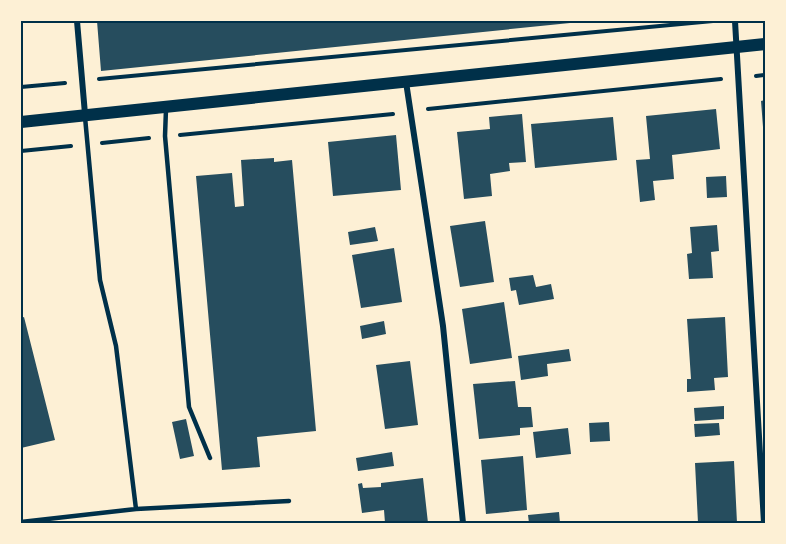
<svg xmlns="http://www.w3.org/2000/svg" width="786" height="544" font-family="'Source Serif 4',serif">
  <rect width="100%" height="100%" fill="#fdf0d5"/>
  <path fill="#264d5e" d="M 97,21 L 570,21 L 570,23 L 101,71 Z
    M 765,100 L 765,127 L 763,127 L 761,101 Z
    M 716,109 L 720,149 L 672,155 L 674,179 L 653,181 L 655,200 L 640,202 L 636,160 L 650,159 L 646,116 Z
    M 522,114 L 526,162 L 509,163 L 510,171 L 490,174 L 492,196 L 464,199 L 457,132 L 490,129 L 489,117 Z
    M 613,117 L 617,160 L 535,168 L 531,124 Z
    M 396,135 L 401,190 L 333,196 L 328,142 Z
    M 274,158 L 274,162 L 292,160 L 316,431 L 257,437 L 260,467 L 222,470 L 196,176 L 232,173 L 235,207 L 244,206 L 241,160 Z
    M 726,176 L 727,197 L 707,198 L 706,177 Z
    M 485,221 L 494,282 L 460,287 L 450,226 Z
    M 717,225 L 719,251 L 711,252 L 713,278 L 689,279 L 687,254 L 692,253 L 690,227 Z
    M 375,227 L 378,241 L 350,245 L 348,232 Z
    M 394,248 L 402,302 L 361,308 L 352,255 Z
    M 533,275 L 536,287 L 551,284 L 554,299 L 519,305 L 516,290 L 511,291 L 509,278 Z
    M 504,302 L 512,358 L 470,364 L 462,309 Z
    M 24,317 L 55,440 L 21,448 L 21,318 Z
    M 725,317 L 728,377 L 714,378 L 715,390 L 687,392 L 687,379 L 691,379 L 687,319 Z
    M 384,321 L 386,334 L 362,339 L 360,326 Z
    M 569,349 L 571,361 L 547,364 L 548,376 L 521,380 L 518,356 Z
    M 410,361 L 418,425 L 385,429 L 376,365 Z
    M 515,381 L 518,407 L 531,407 L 533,427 L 520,428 L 520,435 L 479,439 L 473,384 Z
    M 724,406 L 724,419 L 695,421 L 694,408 Z
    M 186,419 L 194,456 L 180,459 L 172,422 Z
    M 609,422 L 610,441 L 590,442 L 589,423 Z
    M 719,423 L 720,435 L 695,437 L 694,424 Z
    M 568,428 L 571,454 L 536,458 L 533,432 Z
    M 392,452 L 394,466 L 358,471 L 356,458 Z
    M 523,456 L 527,510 L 486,514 L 481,460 Z
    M 734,461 L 737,523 L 698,523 L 695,463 Z
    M 423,478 L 428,523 L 385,523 L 384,510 L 362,513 L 358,484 L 362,483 L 363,488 L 381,487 L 381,483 Z
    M 559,512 L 560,523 L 529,523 L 528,515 Z"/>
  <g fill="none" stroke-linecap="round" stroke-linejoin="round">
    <path stroke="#003049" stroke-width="4" d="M 756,76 L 765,75
      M 99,79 L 713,21
      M 21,87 L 65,83
      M 428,109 L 721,79
      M 180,135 L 393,114
      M 102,143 L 149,138
      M 21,151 L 71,146"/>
    <path stroke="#003049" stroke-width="4.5" d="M 166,109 L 165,136 L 189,407 L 210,458
      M 136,509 L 289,501
      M 21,522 L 136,509 L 116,346 L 100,280 L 85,117"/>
    <path stroke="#003049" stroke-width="6" d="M 77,21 L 85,114
      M 735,21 L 764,523
      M 406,82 L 443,326 L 463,523"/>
    <path stroke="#003049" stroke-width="12" d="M 21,122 L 765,44"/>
  </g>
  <rect width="786" height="544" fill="none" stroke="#fdf0d5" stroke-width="45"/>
  <rect x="22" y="22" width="742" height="500" fill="none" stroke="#003049" stroke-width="2"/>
</svg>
